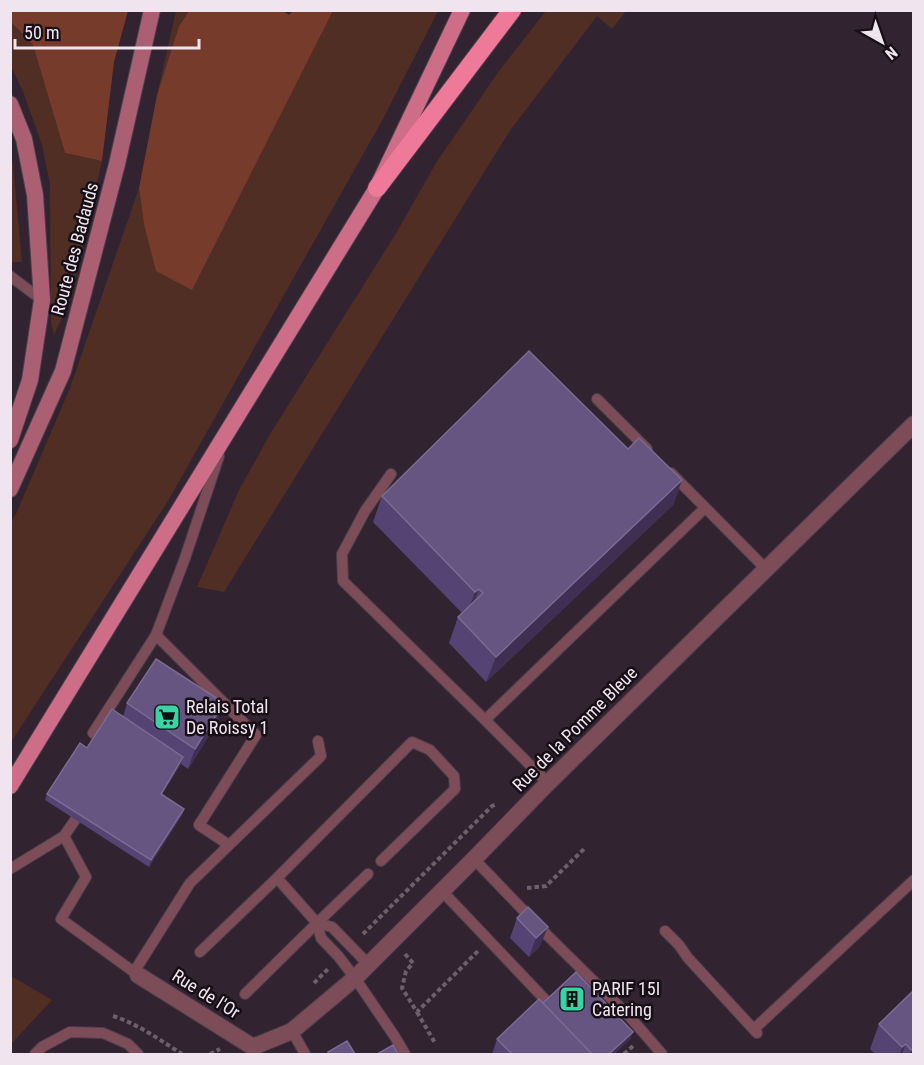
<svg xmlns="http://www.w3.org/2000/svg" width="924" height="1065" font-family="'Roboto Condensed',sans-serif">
  <rect width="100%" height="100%" fill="#322330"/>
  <path fill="#512e24" d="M 176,11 L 189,11 L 179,26 L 157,95 Z
    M 333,11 L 438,11 L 383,119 L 168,501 L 11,742 L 11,523 L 16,514 L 70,388 L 139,188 L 144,224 L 192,289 Z
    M 546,11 L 626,11 L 612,29 L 597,16 L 509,132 L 224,592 L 197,587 L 239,490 L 272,431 L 395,235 L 436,163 L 499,71 Z
    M 11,22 L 33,45 L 65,153 L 102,161 L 70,300 L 54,335 L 51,323 L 50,184 L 42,145 L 24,94 L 11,66 Z
    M 10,155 L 13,164 L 22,262 L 12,262 L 10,229 Z
    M 11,976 L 52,1000 L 11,1044 Z"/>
  <path fill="#763b2b" d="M 10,11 L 128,11 L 114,62 L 102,161 L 65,153 L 33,45 L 11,22 Z
    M 189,11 L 283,11 L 289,15 L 293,11 L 333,11 L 192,290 L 156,271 L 144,224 L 139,188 L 157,95 L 179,26 Z"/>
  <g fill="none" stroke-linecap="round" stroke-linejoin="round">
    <g stroke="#4d3e4b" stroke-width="12">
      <path id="service" d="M 10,276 L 42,300
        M 597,399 L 647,449
        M 671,473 L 766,569
        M 391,474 L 365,511 L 342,554 L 343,581 L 485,720 L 705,508
        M 156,635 L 256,735 L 199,825 L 229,845
        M 485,720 L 548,783
        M 97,736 L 93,733 L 156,635 L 185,558 L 219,456
        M 64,836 L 86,877 L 61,919 L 138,975
        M 474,859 L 548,936 L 629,1016 L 662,1054
        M 10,869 L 64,836 L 75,820
        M 442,891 L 555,1010
        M 317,923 L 368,874
        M 665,931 L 679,945 L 688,958 L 757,1033
        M 200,952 L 277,878
        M 368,964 L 332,927 L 317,923 L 321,938 L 339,957 L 355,978 L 395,1037 L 405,1054
        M 134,972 L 190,883 L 321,756 L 318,741
        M 245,994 L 317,923 L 277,878 L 412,742 L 430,750 L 454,776 L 455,789 L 381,861
        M 754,1029 L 914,880
        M 292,1031 L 305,1054
        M 35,1054 L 42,1047 L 70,1032 L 103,1033 L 128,1044 L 138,1054"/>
    </g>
    <g stroke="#4d3e4b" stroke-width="18">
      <path id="minor" d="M 138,975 L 253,1047 L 292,1031 L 355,978 L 474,859 L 548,783 L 914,424"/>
    </g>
    <g stroke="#4d3e4b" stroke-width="18">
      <path id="secondary" d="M 10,104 L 24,139 L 35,195 L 42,300 L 30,380 L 10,440
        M 10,489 L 63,371 L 117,164 L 152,10"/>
    </g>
    <g stroke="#4d3e4b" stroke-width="18">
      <path id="primary" d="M 10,786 L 377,188 L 462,10"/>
    </g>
    <g stroke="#4d3e4b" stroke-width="20">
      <path id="motorway" d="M 377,188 L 512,10"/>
    </g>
    <path stroke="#6d5f6b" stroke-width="4" stroke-dasharray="4.5 3" stroke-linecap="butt" d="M 527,888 L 546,886 L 585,848
      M 363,934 L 492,806 L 497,804
      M 405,954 L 413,963 L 406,971 L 402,988 L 417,1012 L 478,951
      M 314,983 L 328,969
      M 417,1012 L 435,1043
      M 113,1016 C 138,1024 160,1040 182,1054
      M 210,1054 L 220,1049
      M 624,1054 L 633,1046"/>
    <use href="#service" stroke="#7c4d58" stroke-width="10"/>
    <use href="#minor" stroke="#7c4d58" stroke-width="16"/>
    <use href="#secondary" stroke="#ab5f73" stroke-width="16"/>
    <use href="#primary" stroke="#ce6d87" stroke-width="16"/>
    <use href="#motorway" stroke="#ee7999" stroke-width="18"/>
  </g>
  <path fill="#554373" d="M 628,449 L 682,480 L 673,505 L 486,682 L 449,643 L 458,617 L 462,613 L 373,522 L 382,496 Z
    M 127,703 L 217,723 L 188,769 L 181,764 L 162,794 L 184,809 L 182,815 L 149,867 L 45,800 L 47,794 L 87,748 L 123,717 Z
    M 528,907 L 540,946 L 529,957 L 510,938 L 517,918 Z
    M 914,990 L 914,1054 L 875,1054 L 870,1049 L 879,1024 Z
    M 543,1003 L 633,1032 L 630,1039 L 614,1054 L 492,1054 L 497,1039 Z"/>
  <path fill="#402f53" d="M 682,480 L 673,505 L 486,682 L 496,657 Z
    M 479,589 L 470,614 L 466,617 L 475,592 Z
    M 224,703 L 217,723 L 188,769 L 195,749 Z
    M 183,757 L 181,764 L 158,800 L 161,794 Z
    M 184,809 L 182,815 L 149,867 L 151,860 Z
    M 548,927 L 540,946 L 529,957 L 536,938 Z
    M 633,1032 L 630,1039 L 614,1054 L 609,1054 Z
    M 906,1044 L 902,1054 L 900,1054 L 902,1047 Z
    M 914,1048 L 914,1054 L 910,1054 L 911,1050 Z"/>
  <path fill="#655580" stroke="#7b6b92" stroke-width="1.5" d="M 529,351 L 628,449 L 639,438 L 682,480 L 496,657 L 458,617 L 483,593 L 479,589 L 475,592 L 382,496 Z
    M 156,659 L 224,703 L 195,749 L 127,703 Z
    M 112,709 L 183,757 L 161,794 L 184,809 L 151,860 L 47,794 L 80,743 L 87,748 Z
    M 528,907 L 548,927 L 536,938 L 517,918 Z
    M 576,972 L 633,1032 L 609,1054 L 592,1054 L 543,1003 Z
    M 914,990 L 914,1048 L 911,1050 L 906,1044 L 902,1047 L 879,1024 Z
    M 539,999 L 592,1054 L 512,1054 L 497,1039 Z
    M 347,1041 L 355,1054 L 329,1054 L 328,1052 Z
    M 393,1045 L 398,1054 L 377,1054 Z"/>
  <defs>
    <g id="supermarket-square" transform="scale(1.35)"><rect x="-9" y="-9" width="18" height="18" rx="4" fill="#37d4a6" stroke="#160f15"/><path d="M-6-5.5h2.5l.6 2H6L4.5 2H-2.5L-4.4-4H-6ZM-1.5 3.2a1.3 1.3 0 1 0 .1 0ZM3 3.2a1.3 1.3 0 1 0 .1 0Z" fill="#111"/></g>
    <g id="building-square" transform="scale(1.35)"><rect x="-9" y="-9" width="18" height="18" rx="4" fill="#37d4a6" stroke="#160f15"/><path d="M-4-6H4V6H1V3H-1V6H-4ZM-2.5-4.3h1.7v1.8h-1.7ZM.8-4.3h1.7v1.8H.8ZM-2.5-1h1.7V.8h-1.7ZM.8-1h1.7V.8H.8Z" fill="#111"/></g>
  </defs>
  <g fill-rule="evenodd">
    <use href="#supermarket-square" x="167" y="717"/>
    <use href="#building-square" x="572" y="999"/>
  </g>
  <g text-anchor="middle" stroke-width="5" stroke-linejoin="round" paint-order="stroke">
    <g font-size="18" fill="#f0e5ee" stroke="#160f15">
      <text transform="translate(75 249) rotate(-75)" y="6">Route des Badauds</text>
      <text transform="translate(575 729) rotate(-45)" y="6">Rue de la Pomme Bleue</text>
      <text transform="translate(206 994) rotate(32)" y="6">Rue de l'Or</text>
    </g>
    <g font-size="18" fill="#f0e5ee" stroke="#160f15" text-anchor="start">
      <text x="186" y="713">Relais Total<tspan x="186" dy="21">De Roissy 1</tspan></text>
      <text x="592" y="995">PARIF 15I<tspan x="592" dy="21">Catering</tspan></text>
    </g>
  </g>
  <rect width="924" height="1065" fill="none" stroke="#f0e5ee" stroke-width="24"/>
  <g transform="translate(882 42) rotate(140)" stroke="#160f15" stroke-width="4.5" paint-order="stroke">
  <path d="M0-4.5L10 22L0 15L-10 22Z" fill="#f0e5ee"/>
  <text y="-9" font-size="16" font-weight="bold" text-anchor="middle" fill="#f0e5ee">N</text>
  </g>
  <path d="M15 39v9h184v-9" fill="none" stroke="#f0e5ee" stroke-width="3"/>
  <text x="24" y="39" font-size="18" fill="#f0e5ee" stroke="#160f15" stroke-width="4.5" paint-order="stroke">50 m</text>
</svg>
